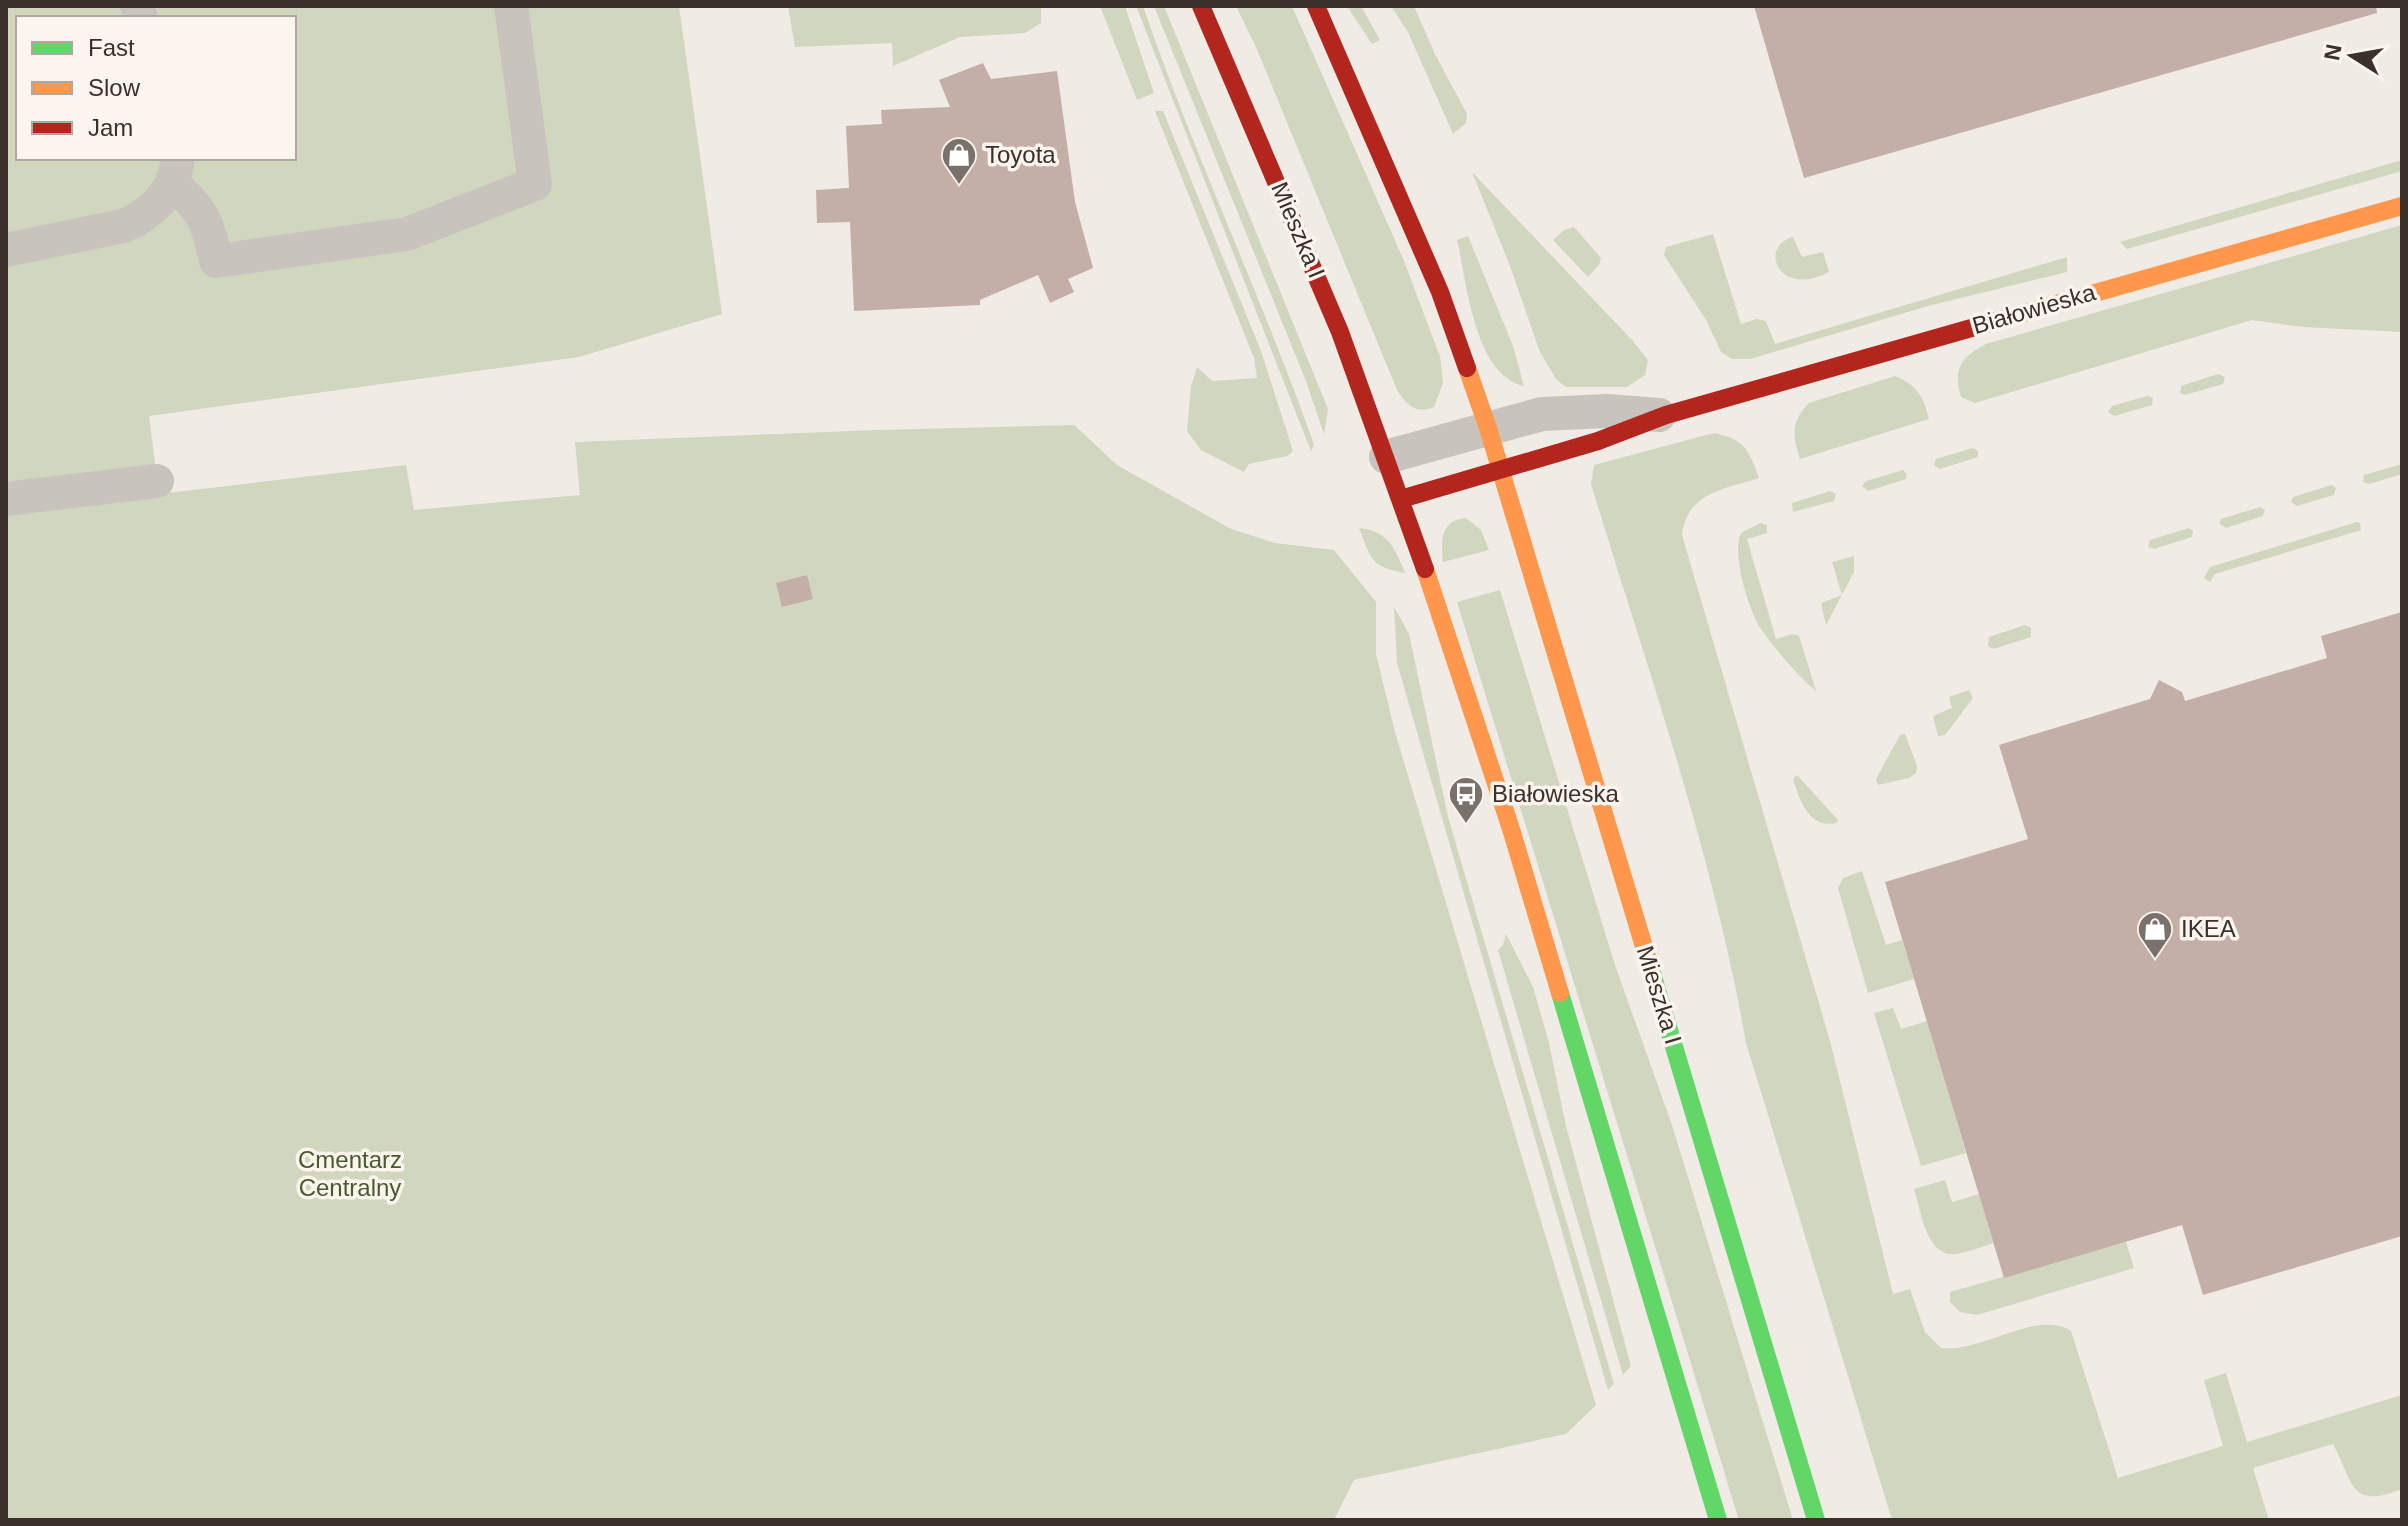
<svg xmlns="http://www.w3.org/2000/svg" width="2408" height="1526" font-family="Arial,sans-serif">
  <rect width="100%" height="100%" fill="#f0ebe5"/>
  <path fill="#d1d6bf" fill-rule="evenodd" d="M 6,6 L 679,6 L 722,314 L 579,357 L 149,416 L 159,494 L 406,465 L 414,510 L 580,495 L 575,442 L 878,430 L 1074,425 L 1117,465 L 1231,529 L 1275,543 L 1334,550 L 1376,602 L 1376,654 L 1395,732 L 1596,1405 L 1566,1434 L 1354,1480 L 1334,1520 L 6,1520 ZM 18,18 L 294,18 L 294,158 L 18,158 Z
    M 788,6 L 1041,6 L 1041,23 L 1025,33 L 960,37 L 893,66 L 892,43 L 795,47 Z
    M 1100,6 L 1125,6 L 1154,93 L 1137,100 Z
    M 1136,6 L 1143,6 C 1194,155 1262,297 1314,445 L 1311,451 Z
    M 1154,6 L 1164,6 L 1328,409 L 1324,434 L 1306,381 Z
    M 1236,6 L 1292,6 L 1404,261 L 1433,338 L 1440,356 L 1443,383 L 1434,407 C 1416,414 1407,406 1397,390 L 1256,47 Z
    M 1347,6 L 1361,6 L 1380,40 L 1372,44 Z
    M 1391,6 L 1414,6 L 1435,54 L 1467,114 L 1466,123 L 1453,134 L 1408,32 Z
    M 1155,111 L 1163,111 L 1261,351 L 1293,451 L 1287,456 L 1249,464 L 1244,472 L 1201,450 L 1187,431 L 1191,386 L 1197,367 L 1212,381 L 1257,378 L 1254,358 Z
    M 2402,160 L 2402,171 L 2127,249 L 2120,242 Z
    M 1472,172 L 1632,340 L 1648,360 L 1645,375 L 1627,387 L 1566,387 L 1556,379 L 1540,352 L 1510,266 Z
    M 2402,225 L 2402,332 L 2303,327 L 2252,320 L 1975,403 L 1961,397 C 1952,368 1962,357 1986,344 Z
    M 1574,227 L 1601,258 L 1599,265 L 1588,277 L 1553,240 L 1564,230 Z
    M 1713,234 L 1741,324 L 1757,319 L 1766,321 L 1775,344 L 2067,257 L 2067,272 L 1928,306 L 1750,359 L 1732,359 L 1721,352 L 1706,320 L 1664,255 L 1666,247 Z
    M 1468,236 L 1513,346 L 1524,386 C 1474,375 1467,282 1457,240 Z
    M 1793,237 L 1802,257 L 1823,252 L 1829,272 C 1778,299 1758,246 1793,237 Z
    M 2218,374 L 2225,377 L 2223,384 L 2185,395 L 2180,393 L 2181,386 Z
    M 1895,376 C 1917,385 1924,397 1929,419 L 1800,459 C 1792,436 1791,421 1809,403 Z
    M 2147,396 L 2153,398 L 2152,405 L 2114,416 L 2108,412 L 2112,406 Z
    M 1714,433 C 1746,440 1748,449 1759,478 C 1725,489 1687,492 1682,535 L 1830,1041 L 1893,1294 L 1910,1289 L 1925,1332 L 1941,1348 C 1981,1353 2037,1309 2071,1331 L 2118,1478 L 2223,1446 L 2204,1380 L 2226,1373 L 2247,1442 L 2402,1395 L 2402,1489 C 2349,1510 2354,1483 2333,1444 L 2253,1468 L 2269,1520 L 1892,1520 L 1746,1043 C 1713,853 1647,668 1591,484 L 1594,465 Z
    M 1973,448 L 1978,451 L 1978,457 L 1940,469 L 1934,465 L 1936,459 Z
    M 2402,464 L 2402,474 L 2369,484 L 2363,482 L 2364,475 Z
    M 1903,470 L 1907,474 L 1906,479 L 1868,491 L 1862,486 L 1866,481 Z
    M 2332,485 L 2336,488 L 2334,495 L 2297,506 L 2291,502 L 2293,497 Z
    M 1830,491 L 1836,494 L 1834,501 L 1793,512 L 1792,503 Z
    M 2260,507 L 2265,510 L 2263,516 L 2226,528 L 2219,523 L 2221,519 Z
    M 1466,518 L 1481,530 L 1489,550 L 1443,562 C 1441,542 1440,520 1466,518 Z
    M 2357,522 L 2360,523 L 2361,530 L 2215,574 L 2210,582 L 2204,578 L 2210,567 Z
    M 1760,523 L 1767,525 L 1767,533 L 1747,539 L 1776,639 L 1792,634 L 1799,636 L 1816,691 C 1797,675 1776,650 1761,629 C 1749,612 1731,552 1741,533 Z
    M 1359,528 C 1389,531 1395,549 1405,573 C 1371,567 1371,559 1359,528 Z
    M 2189,528 L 2193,531 L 2192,537 L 2154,549 L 2148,547 L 2150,540 Z
    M 1854,556 L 1854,572 L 1826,625 L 1821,603 L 1842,595 L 1832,562 Z
    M 1500,590 L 1615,965 L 1672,1125 L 1793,1520 L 1739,1520 L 1457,602 Z
    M 1394,607 L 1409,634 L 1448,817 L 1614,1384 L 1608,1390 L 1397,663 Z
    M 2025,625 L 2031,628 L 2031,637 L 1993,649 L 1988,646 L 1989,637 Z
    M 1969,690 L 1973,698 L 1945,735 L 1938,736 L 1933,716 L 1952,708 L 1949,697 Z
    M 1905,734 L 1917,766 L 1916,773 L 1909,778 L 1878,785 L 1876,779 L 1900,735 Z
    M 1797,775 L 1838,820 L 1837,823 C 1809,829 1800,801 1793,779 Z
    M 1862,871 L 1886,945 L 1902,940 L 1914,979 L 1868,993 L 1838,888 L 1843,878 Z
    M 1506,934 L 1533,987 L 1549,1043 L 1566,1126 L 1631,1366 L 1623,1375 L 1498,950 L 1503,945 Z
    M 1893,1008 L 1901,1029 L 1927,1021 L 1966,1153 L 1921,1166 L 1874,1013 Z
    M 1945,1180 L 1952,1202 L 1979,1194 L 1993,1243 C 1982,1247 1968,1252 1956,1254 C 1926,1258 1921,1210 1914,1189 Z
    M 2126,1242 L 2134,1268 L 1977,1315 L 1960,1312 L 1950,1302 L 1950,1292 Z"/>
  <path fill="#c3afa7" d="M 1754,6 L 2376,6 L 2377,13 L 1804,178 Z
    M 983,63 L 991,79 L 1057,71 L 1075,202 L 1093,268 L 1068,279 L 1074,292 L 1050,303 L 1038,275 L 980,300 L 980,305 L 854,311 L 850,222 L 817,223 L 816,190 L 849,188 L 846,126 L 882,124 L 881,110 L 950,107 L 939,80 Z
    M 807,575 L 813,599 L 782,607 L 776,583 Z
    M 2402,612 L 2402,1236 L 2203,1295 L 2182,1225 L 2004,1278 L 1885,882 L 2028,839 L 1999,745 L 2150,699 L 2159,680 L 2182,692 L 2185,701 L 2327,658 L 2321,636 Z"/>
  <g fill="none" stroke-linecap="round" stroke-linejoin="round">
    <path stroke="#c9c3be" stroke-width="34" d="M 137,6 L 141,18
      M 171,183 C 201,206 209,224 216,261 L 407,234 L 535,184 L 511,6
      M 6,250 L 123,226 C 152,214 175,192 178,158
      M 1386,457 L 1542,414 L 1607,411 L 1659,415
      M 6,499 L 157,481"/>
    <path stroke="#63d668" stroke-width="18" d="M 1651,970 L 1816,1520
      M 1560,993 L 1718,1520"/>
    <path stroke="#ff974d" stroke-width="18" d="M 1996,321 L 2402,206
      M 1467,368 L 1488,428 L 1651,970
      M 1425,569 L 1511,829 L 1560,993"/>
    <path stroke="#b3261e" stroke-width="18" d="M 1201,6 L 1340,332 L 1425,569
      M 1316,6 L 1440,292 L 1467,368
      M 1401,499 L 1598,441 L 1666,415 L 1996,321"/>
  </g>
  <defs>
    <g id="shop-pin" transform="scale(1.8)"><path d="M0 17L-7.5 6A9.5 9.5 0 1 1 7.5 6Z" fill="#7a716c" stroke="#fbf5ee"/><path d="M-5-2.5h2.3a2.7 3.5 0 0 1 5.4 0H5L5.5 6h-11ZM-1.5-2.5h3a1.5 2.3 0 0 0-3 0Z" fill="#fff"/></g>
    <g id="bus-pin" transform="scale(1.8)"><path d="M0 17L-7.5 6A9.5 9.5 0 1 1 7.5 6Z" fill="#7a716c" stroke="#fbf5ee"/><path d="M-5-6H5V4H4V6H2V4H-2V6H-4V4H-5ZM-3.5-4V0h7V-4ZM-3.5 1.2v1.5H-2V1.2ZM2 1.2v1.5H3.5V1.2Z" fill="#fff"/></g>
  </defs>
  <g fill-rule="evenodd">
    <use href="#shop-pin" x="959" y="155"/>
    <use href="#bus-pin" x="1466" y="794"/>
    <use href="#shop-pin" x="2155" y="929"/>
  </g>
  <g text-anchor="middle" stroke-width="7" stroke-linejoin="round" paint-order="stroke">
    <g font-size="24" fill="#3b302b" stroke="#fbf5ee" text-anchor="start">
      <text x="985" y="163">Toyota</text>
      <text x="1492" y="802">Białowieska</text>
      <text x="2181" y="937">IKEA</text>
    </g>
    <g font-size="24" fill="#3b302b" stroke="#fbf5ee">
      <text transform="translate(1298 230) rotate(67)" y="8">Mieszka I</text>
      <text transform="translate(2034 309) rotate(-16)" y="8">Białowieska</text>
      <text transform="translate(1659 995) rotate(73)" y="8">Mieszka I</text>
    </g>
    <g font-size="24" fill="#4a5a2e" stroke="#fbf5ee">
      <text x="350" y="1168">Cmentarz<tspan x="350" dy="28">Centralny</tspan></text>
    </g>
  </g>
  <rect width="2408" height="1526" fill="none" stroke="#3b302b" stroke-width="16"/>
  <rect x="16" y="16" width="280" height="144" fill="#fbf5ee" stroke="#aea6a0" stroke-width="2"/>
  <rect x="32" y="42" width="40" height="12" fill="#63d668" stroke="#aea6a0" stroke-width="2"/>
  <text x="88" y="56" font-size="24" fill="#3b302b">Fast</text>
  <rect x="32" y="82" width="40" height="12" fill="#ff974d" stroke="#aea6a0" stroke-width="2"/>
  <text x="88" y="96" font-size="24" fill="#3b302b">Slow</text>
  <rect x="32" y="122" width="40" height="12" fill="#b3261e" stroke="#aea6a0" stroke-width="2"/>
  <text x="88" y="136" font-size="24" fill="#3b302b">Jam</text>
  <g transform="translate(2352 56) rotate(281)" stroke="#fbf5ee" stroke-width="6" paint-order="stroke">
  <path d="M0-6L14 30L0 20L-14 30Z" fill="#3b302b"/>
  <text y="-12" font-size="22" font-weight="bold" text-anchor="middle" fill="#3b302b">N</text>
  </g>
</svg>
